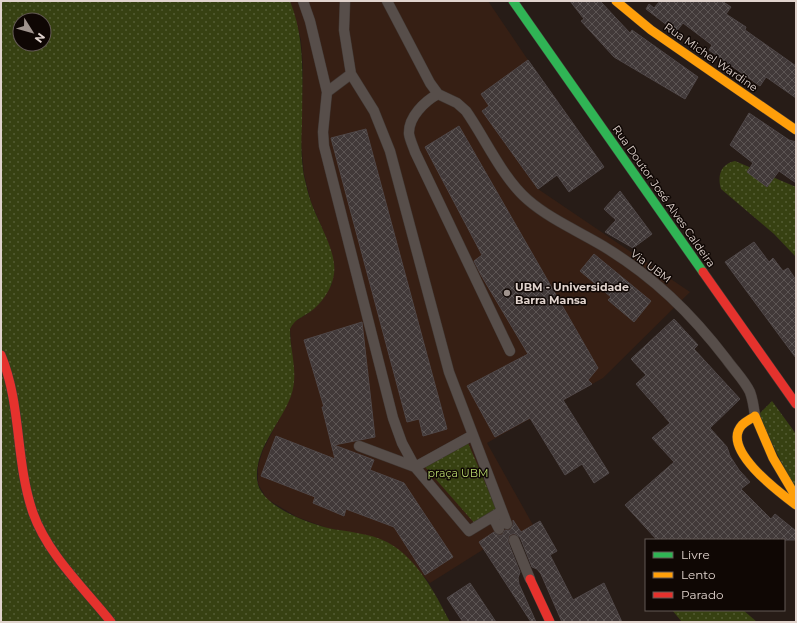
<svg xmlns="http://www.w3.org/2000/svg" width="797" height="623" font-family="Montserrat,sans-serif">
  <defs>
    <pattern id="green-dots" width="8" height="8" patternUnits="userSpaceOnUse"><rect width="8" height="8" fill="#374112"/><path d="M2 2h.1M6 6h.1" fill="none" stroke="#545c33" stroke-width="1.8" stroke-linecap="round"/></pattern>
    <pattern id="building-cross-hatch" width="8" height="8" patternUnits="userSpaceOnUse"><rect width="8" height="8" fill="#413939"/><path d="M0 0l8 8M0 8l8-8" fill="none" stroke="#5c5554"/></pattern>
  </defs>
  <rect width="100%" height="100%" fill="#271c17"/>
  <path fill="#361f14" d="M 290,1 L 488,1 L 528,60 L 489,106 L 482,111 L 538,189 L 690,292 L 603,378 L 487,443 L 533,525 L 489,556 L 484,549 L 430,583 L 406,557 L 387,542 L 374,537 L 327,528 L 297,517 L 267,499 L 258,484 L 258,466 L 263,450 L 291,395 L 294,380 L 290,329 L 294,322 L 310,312 L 318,304 L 332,284 L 328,242 L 311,202 L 304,174 L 301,141 L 303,67 L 301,40 Z"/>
  <path fill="url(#green-dots)" fill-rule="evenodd" d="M 1,1 L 290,1 C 306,41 302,81 302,124 C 301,141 301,159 304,176 C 306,184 308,194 311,202 C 318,223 337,251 334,274 C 332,289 322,303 310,312 C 301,318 295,319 290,329 C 290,352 299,373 291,396 C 281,423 255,448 257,479 C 258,505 307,523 328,528 C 347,532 370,533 387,542 C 417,558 435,593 450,622 L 1,622 ZM 20,20 L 44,20 L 44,44 L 20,44 Z
    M 735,161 L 796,187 L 796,257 L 774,234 L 721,189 C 717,175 721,164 735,161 Z
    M 772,401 L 796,434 L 796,492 L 758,415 Z
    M 468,443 L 497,510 L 476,525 L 425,467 Z
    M 672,610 L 743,610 L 757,622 L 682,622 Z"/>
  <path fill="url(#building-cross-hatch)" stroke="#4f4748" d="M 570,1 L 600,1 L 630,33 L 632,30 L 698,77 L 685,99 L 614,57 L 581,21 L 584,19 Z
    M 660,1 L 722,1 L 731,7 L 726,14 L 746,27 L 745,30 L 796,66 L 796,98 L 766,77 L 760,86 L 709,50 L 712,45 L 683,23 L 676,32 L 646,9 L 649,4 L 654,8 Z
    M 528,60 L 604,167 L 569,192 L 557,175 L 538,189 L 482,111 L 489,106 L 481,94 Z
    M 749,113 L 789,140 L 796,142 L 796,183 L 779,171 L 767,187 L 747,172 L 753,163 L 730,145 Z
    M 459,126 L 598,368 L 588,380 L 592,384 L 563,400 L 609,473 L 594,483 L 582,464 L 565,475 L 530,418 L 495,437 L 467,386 L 528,354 L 481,275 L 474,261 L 482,255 L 425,147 Z
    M 366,129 L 447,429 L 423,436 L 419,419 L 407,422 L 331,138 Z
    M 620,191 L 652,234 L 633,248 L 605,232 L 616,220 L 604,209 Z
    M 754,242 L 769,262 L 773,258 L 783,271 L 788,268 L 796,280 L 796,358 L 725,262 Z
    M 594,254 L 651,301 L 634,322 L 608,300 L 611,297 L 580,271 Z
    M 674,319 L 698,345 L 694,349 L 740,399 L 710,428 L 727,447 L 730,456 L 739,470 L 750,482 L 741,489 L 771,519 L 775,514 L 796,531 L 796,540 L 657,540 L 625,505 L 674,462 L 652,438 L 670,423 L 636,384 L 646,375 L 631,359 Z
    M 362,322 L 375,437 L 334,445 L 374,460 L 370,470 L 404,483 L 453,557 L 425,575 L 394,527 L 346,509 L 344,516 L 313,503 L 315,497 L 261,476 L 276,436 L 335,459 L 322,407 L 324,407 L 304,340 Z
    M 513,520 L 521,532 L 540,521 L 557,551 L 550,555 L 573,600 L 604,583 L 622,622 L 562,622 L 541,574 L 537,569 L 532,567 L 520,537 L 515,534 L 512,534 L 509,536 L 508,542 L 520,572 L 518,578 L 519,584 L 536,622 L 531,622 L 479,542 L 494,532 L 499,535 L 502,535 L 505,530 L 510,530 L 513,525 Z
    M 470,583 L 496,622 L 463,622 L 447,598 Z"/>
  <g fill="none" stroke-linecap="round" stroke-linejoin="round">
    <g stroke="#413834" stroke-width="11">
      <path id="lane" d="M 303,1 L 310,21 L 327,92
        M 345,1 L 344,30 L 351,74 L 327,92 L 323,132 L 324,146 L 393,418 L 402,443 L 415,467 L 469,531 L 502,511
        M 387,1 L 430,83 L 438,94 L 457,103 L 466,111 C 485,138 503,179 528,200 C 550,219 578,231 603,246 C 654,277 691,313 727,360 C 734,370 745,381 750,392 C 753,400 754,408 755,416
        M 351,74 L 374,111 L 390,151 L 449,372 L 473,435
        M 438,94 C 425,101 408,117 409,134 C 410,140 413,146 415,152 L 510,351
        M 359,446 L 415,467 L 473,435 L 507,524
        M 493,517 L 499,529
        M 514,540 L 530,579"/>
    </g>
    <g stroke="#413834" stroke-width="10">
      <path id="fast" d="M 513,1 L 703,272"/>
    </g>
    <g stroke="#413834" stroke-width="10">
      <path id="slow" d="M 616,1 L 651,30 L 796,130
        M 796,497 L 773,458 L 755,416 C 751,419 746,421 742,425 C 720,449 780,493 796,505"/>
    </g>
    <g stroke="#413834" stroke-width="10">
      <path id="jam" d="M 703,272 L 796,404
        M 1,355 C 22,406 15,461 33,513 C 48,555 84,588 111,622
        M 530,579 L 550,622"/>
    </g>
    <use href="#lane" stroke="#574e4a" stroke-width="10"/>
    <use href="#fast" stroke="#30b455" stroke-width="9"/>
    <use href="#slow" stroke="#ff9f0a" stroke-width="9"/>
    <use href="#jam" stroke="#e5322d" stroke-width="9"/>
  </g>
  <circle fill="#9f938d" stroke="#0f0704" stroke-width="1.5" cx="507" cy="293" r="4"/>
  <g text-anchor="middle" stroke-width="3" stroke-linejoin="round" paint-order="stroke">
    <g font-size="11" fill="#e0d3cd" stroke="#0f0704">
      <text transform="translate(711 57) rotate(35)" y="4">Rua Michel Wardine</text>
      <text transform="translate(664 196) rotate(55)" y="4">Rua Doutor José Alves Caldeira</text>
      <text transform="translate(651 266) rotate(37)" y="4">Via UBM</text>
    </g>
    <g font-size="11" font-weight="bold" fill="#e0d3cd" stroke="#0f0704" text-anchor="start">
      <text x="515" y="291">UBM - Universidade<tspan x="515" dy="13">Barra Mansa</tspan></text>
    </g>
    <g font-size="11" fill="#b5d56b" stroke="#0f0704">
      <text x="458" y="477">praça UBM</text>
    </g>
  </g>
  <rect width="797" height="623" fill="none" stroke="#e0d3cd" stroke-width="4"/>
  <rect x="645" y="539" width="140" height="72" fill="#0f0704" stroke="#635954"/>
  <rect x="653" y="552" width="20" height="6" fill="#30b455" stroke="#635954"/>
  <text x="681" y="559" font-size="12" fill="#e0d3cd">Livre</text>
  <rect x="653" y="572" width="20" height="6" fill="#ff9f0a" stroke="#635954"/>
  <text x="681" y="579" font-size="12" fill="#e0d3cd">Lento</text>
  <rect x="653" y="592" width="20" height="6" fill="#e5322d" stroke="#635954"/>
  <text x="681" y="599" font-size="12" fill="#e0d3cd">Parado</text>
  <g transform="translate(32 32) rotate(127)"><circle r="19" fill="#0f0704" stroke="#635954"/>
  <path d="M0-3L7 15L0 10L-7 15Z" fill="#9f938d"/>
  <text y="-6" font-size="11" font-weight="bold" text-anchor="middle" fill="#e0d3cd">N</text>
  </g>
</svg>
